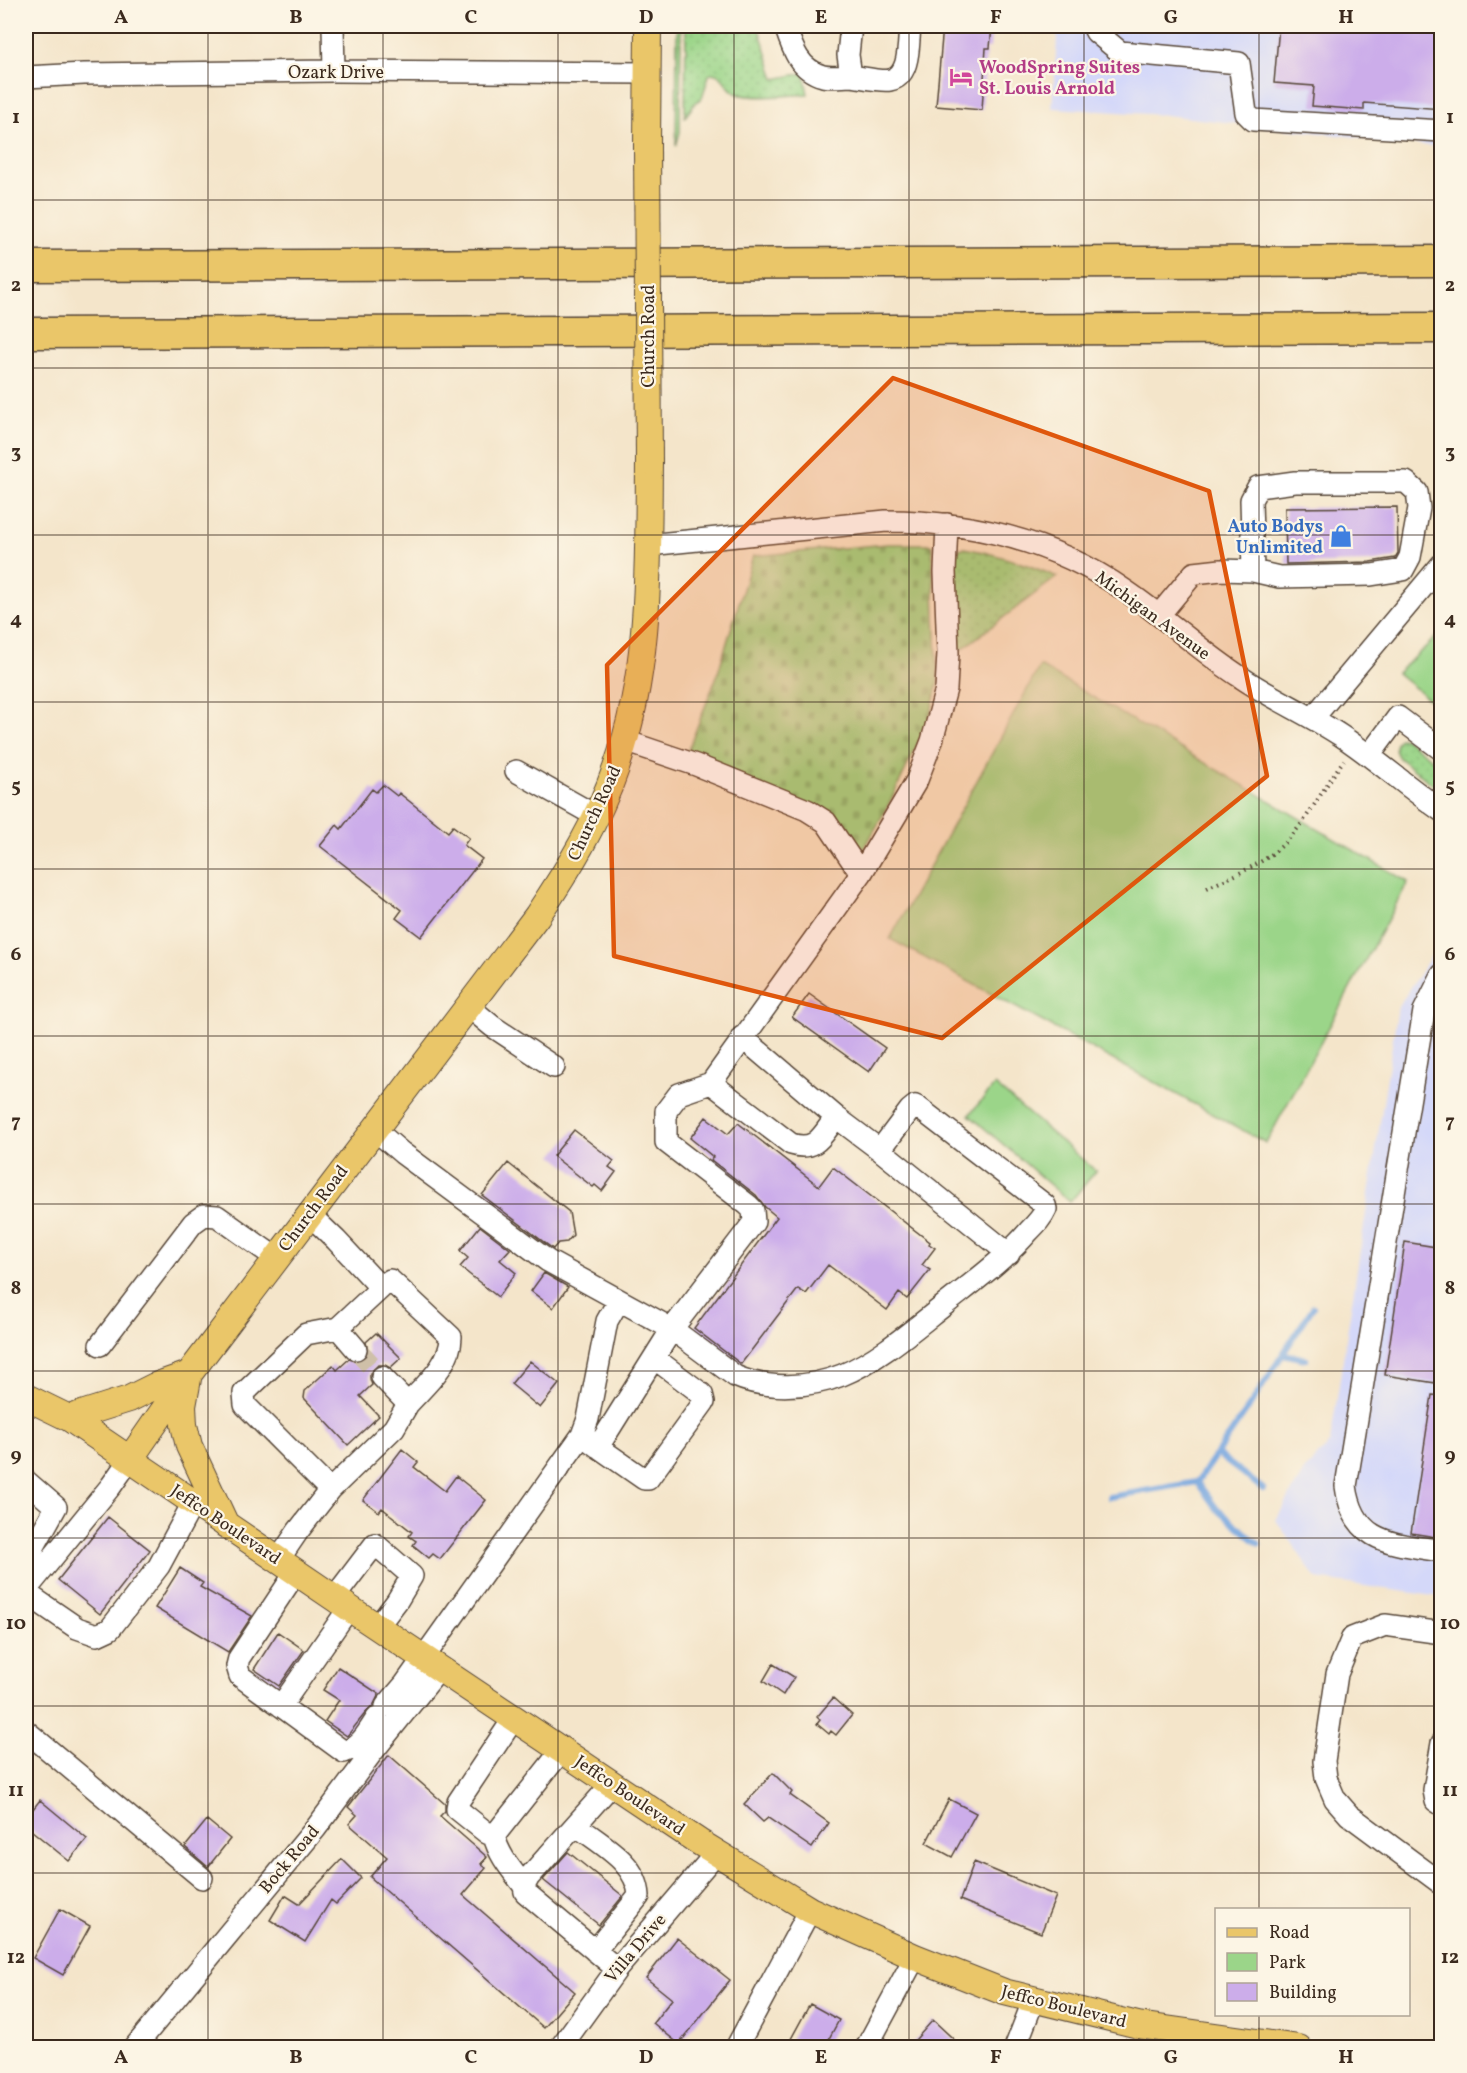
<svg xmlns="http://www.w3.org/2000/svg" width="1467" height="2073" font-family="Vollkorn,serif">
  <defs>
    <pattern id="grass-dots" width="8" height="8" patternUnits="userSpaceOnUse" patternTransform="scale(1.5)"><rect width="8" height="8" fill="#9bd589"/><path d="M2 2h.1M6 6h.1" fill="none" stroke="#86b776" stroke-width="1.8" stroke-linecap="round"/></pattern>
    <pattern id="cemetery-stones" width="16" height="16" patternUnits="userSpaceOnUse" patternTransform="scale(1.5)"><rect width="16" height="16" fill="#9bd589"/><path d="M2 7V4a2 2 0 0 1 4 0v3zM10 15v-3a2 2 0 0 1 4 0v3z" fill="#86b776"/></pattern>
  </defs>
  <rect width="100%" height="100%" fill="#fcf5e5"/>
  <filter id="ink" filterUnits="userSpaceOnUse"><feTurbulence type="fractalNoise" baseFrequency=".0167" numOctaves="2"/><feDisplacementMap in="SourceGraphic" scale="12" xChannelSelector="R" yChannelSelector="G"/><feConvolveMatrix kernelMatrix="1 2 1 2 8 2 1 2 1" color-interpolation-filters="sRGB"/></filter>
  <filter id="wash" filterUnits="userSpaceOnUse"><feTurbulence type="fractalNoise" baseFrequency=".008" numOctaves="4" result="noise"/><feDisplacementMap in="SourceGraphic" scale="24" xChannelSelector="R" yChannelSelector="G"/><feGaussianBlur stdDeviation="1.35" result="paint"/><feColorMatrix in="noise" values="0 0 0 0 0 0 0 0 0 0 0 0 0 0 0 0 0 1.4 0 .05"/><feComposite in="paint" operator="in"/></filter>
  <g filter="url(#wash)">
    <rect width="100%" height="100%" fill="#f4e5ca"/>
    <path fill="#d4d8f9" d="M 1058,26 L 1441,26 L 1441,147 L 1165,115 L 1052,108 Z
      M 1441,941 L 1441,1597 L 1316,1579 L 1276,1520 L 1304,1471 L 1330,1443 L 1398,1007 Z"/>
    <path fill="url(#grass-dots)" stroke="#6b8054" stroke-width="1.5" d="M 677,26 L 681,26 L 680,132 L 676,146 Z
      M 686,26 L 758,26 L 775,79 L 804,73 L 808,94 C 793,95 749,100 736,93 C 726,88 725,75 712,73 L 709,75 L 702,98 L 696,102 L 685,117 Z
      M 964,548 C 997,554 1027,564 1057,577 L 958,652 L 956,557 L 959,549 Z
      M 1400,738 L 1405,739 L 1441,766 L 1441,791 L 1399,758 C 1394,750 1393,745 1400,738 Z"/>
    <path fill="url(#cemetery-stones)" stroke="#6b8054" stroke-width="1.5" d="M 888,544 L 929,544 L 932,546 L 938,682 L 930,718 L 892,798 L 868,842 L 858,855 L 841,834 L 685,758 L 717,676 L 753,556 Z"/>
    <path fill="#9bd589" stroke="#6b8054" stroke-width="1.5" d="M 1441,633 L 1441,686 L 1431,701 L 1397,673 Z
      M 1040,666 L 1408,882 L 1266,1143 L 890,939 Z
      M 995,1085 L 1096,1171 L 1070,1202 L 969,1115 Z"/>
    <g fill="none" stroke-linecap="round" stroke-linejoin="round">
      <path stroke="#75a5df" stroke-width="6" d="M 1283,1354 L 1306,1359
        M 1217,1454 L 1263,1489
        M 1197,1482 L 1217,1509 L 1259,1544
        M 1109,1497 L 1197,1482 L 1251,1404 L 1313,1307"/>
    </g>
    <g id="blocks">
      <path fill="#ccadea" d="M 943,26 L 992,26 L 990,48 L 986,48 L 982,110 L 936,106 Z
        M 1279,26 L 1442,26 L 1442,109 L 1364,103 L 1364,110 L 1312,106 L 1314,86 L 1274,83 Z
        M 1397,507 L 1398,553 L 1395,558 L 1370,562 L 1286,564 L 1285,508 Z
        M 383,785 L 397,796 L 399,793 L 448,832 L 453,826 L 469,838 L 464,845 L 482,859 L 421,937 L 396,918 L 402,910 L 320,846 L 337,825 L 341,829 L 372,789 L 376,792 Z
        M 809,994 L 885,1048 L 869,1072 L 792,1017 Z
        M 706,1117 L 728,1134 L 738,1123 L 819,1186 L 833,1167 L 930,1242 L 929,1244 L 935,1248 L 922,1265 L 930,1270 L 907,1299 L 899,1293 L 887,1310 L 828,1265 L 806,1294 L 798,1289 L 741,1364 L 694,1328 L 777,1217 L 765,1207 L 756,1195 L 711,1160 L 713,1157 L 690,1138 Z
        M 574,1130 L 614,1161 L 609,1167 L 616,1172 L 602,1191 L 595,1185 L 593,1187 L 553,1156 Z
        M 508,1163 L 569,1212 L 573,1235 L 567,1242 L 558,1243 L 553,1249 L 482,1195 Z
        M 480,1226 L 510,1249 L 500,1260 L 516,1273 L 498,1297 L 460,1267 L 468,1258 L 460,1251 Z
        M 1405,1242 L 1442,1248 L 1442,1384 L 1385,1375 Z
        M 544,1273 L 568,1287 L 553,1308 L 531,1291 Z
        M 376,1333 L 401,1358 L 390,1368 L 385,1365 L 378,1365 L 370,1373 L 370,1379 L 372,1385 L 360,1396 L 379,1416 L 348,1445 L 304,1398 L 305,1391 L 333,1365 L 337,1370 L 349,1359 L 358,1362 L 364,1359 L 368,1353 L 366,1342 Z
        M 530,1361 L 559,1384 L 540,1408 L 511,1384 Z
        M 1432,1395 L 1442,1396 L 1442,1538 L 1411,1533 Z
        M 402,1449 L 418,1462 L 414,1467 L 445,1491 L 456,1476 L 486,1500 L 440,1559 L 433,1554 L 429,1558 L 413,1545 L 416,1541 L 409,1536 L 412,1532 L 382,1508 L 379,1512 L 363,1500 Z
        M 108,1517 L 150,1550 L 100,1614 L 58,1580 Z
        M 180,1568 L 203,1583 L 200,1587 L 252,1616 L 228,1652 L 155,1608 Z
        M 278,1632 L 304,1650 L 279,1686 L 254,1669 Z
        M 773,1664 L 794,1677 L 783,1695 L 763,1681 Z
        M 338,1667 L 379,1694 L 373,1706 L 367,1711 L 347,1736 L 325,1721 L 339,1700 L 323,1690 Z
        M 833,1698 L 852,1715 L 836,1735 L 831,1731 L 829,1734 L 817,1724 L 820,1720 L 817,1717 Z
        M 389,1755 L 445,1804 L 445,1811 L 440,1816 L 487,1857 L 481,1864 L 486,1868 L 463,1895 L 575,1992 L 544,2028 L 370,1877 L 387,1857 L 349,1824 L 357,1815 L 348,1807 Z
        M 773,1773 L 792,1792 L 790,1795 L 829,1823 L 812,1848 L 768,1818 L 763,1822 L 744,1804 Z
        M 949,1799 L 976,1813 L 952,1857 L 926,1843 Z
        M 40,1800 L 87,1839 L 69,1861 L 26,1826 L 26,1818 Z
        M 207,1820 L 230,1839 L 208,1867 L 185,1847 Z
        M 568,1852 L 623,1896 L 599,1925 L 543,1880 Z
        M 342,1859 L 361,1878 L 336,1904 L 331,1900 L 305,1942 L 270,1920 L 285,1895 L 299,1904 Z
        M 974,1862 L 1056,1896 L 1041,1933 L 960,1900 Z
        M 60,1909 L 90,1926 L 63,1975 L 33,1958 Z
        M 677,1938 L 730,1980 L 679,2044 L 653,2023 L 672,1999 L 646,1978 Z
        M 810,2004 L 839,2020 L 824,2048 L 786,2048 Z
        M 933,2020 L 963,2048 L 908,2048 Z"/>
    </g>
  </g>
  <g filter="url(#ink)">
    <use href="#blocks" fill-opacity="0" stroke="#574638" stroke-width="1.5"/>
    <g fill="none" stroke-linecap="round" stroke-linejoin="round">
      <path stroke="#cfc0a8" stroke-width="21" stroke-dasharray="21 10" stroke-linecap="butt" d="M 356,1349 L 382,1377"/>
      <g stroke="#574638" stroke-width="24">
        <path id="minor" d="M 333,26 L 334,71
          M 785,26 C 792,47 798,69 823,76 C 831,78 843,76 851,76
          M 851,26 L 848,55 L 851,76 C 861,77 881,82 890,80 C 911,76 908,42 910,26
          M 1093,26 L 1096,32 L 1120,52 L 1239,63 L 1246,113 L 1253,120 L 1442,131
          M 26,77 L 84,74 L 334,71 L 647,73
          M 648,545 L 886,521 C 973,521 1054,541 1126,591 C 1166,618 1201,652 1242,678 C 1273,699 1308,714 1340,735 C 1375,758 1407,787 1442,811
          M 1159,615 L 1194,573 L 1221,570 L 1253,571 L 1279,577 L 1371,575 L 1403,570 L 1410,557 L 1419,508 L 1417,492 L 1406,482 L 1295,482 L 1258,487 L 1251,500 L 1253,571
          M 1313,718 L 1442,564
          M 625,741 L 696,765 L 807,810 L 826,822 L 861,874
          M 1369,756 L 1398,717 L 1442,750
          M 516,771 L 596,816
          M 1442,975 L 1424,1011 L 1346,1486 C 1354,1545 1393,1543 1442,1551
          M 468,1006 L 492,1026 L 554,1067
          M 711,1083 L 791,1144 C 817,1152 822,1135 836,1117
          M 374,1129 L 402,1153 L 548,1261 L 672,1329 L 735,1376 C 766,1390 810,1388 842,1375 C 879,1360 915,1328 947,1303 C 976,1280 1005,1259 1029,1231 C 1036,1224 1042,1218 1046,1209 L 1045,1205 L 919,1108 L 915,1106 L 910,1110 L 880,1150 L 836,1117 L 742,1037
          M 880,1150 L 1009,1254
          M 310,1215 L 336,1240 L 381,1288 L 338,1328 L 306,1334 L 244,1393 L 245,1405 L 330,1490
          M 381,1288 L 390,1280 L 451,1337 C 451,1364 425,1385 408,1404
          M 338,1328 L 356,1349
          M 100,1345 L 193,1223 L 204,1215 L 217,1216 L 276,1258
          M 582,1435 L 598,1447 L 672,1329 L 754,1222 L 753,1210 L 748,1205 L 666,1142 L 666,1111 L 679,1094 L 711,1083 L 861,874 L 917,780 L 932,741 L 946,689 L 948,653 L 945,572 L 947,524
          M 598,1447 L 644,1479 L 648,1479 L 704,1402 L 702,1394 L 654,1358
          M 26,1481 L 56,1507 L 26,1561
          M 279,1559 L 298,1531 L 330,1490 L 394,1428 L 408,1404 L 382,1377
          M 296,1572 L 239,1658 L 237,1666 L 240,1676 L 344,1752 C 361,1746 368,1732 377,1718
          M 26,1590 L 111,1486 L 130,1459
          M 26,1593 L 77,1628 L 97,1635 L 110,1629 L 159,1566 L 193,1503
          M 334,1598 L 375,1544 L 412,1576 L 397,1601 L 378,1626
          M 1442,1633 L 1385,1625 L 1352,1638 L 1337,1674 L 1324,1761 L 1326,1778 L 1335,1799 L 1349,1815 L 1442,1884
          M 281,1706 L 349,1608
          M 386,1706 L 405,1684 L 582,1435 L 588,1419 L 607,1321 L 619,1300
          M 514,1718 L 458,1802 L 457,1809 L 487,1833 L 494,1836 L 562,1750
          M 26,1731 L 202,1878
          M 1442,1743 L 1434,1790 L 1436,1801 L 1442,1805
          M 612,1784 L 529,1877 L 524,1886 L 525,1892 L 617,1969
          M 576,1825 C 601,1845 637,1862 639,1896 L 595,1951
          M 494,1836 C 499,1856 512,1870 524,1886
          M 134,2048 L 316,1828 L 371,1754 L 440,1668
          M 560,2048 L 617,1969 L 716,1853
          M 736,2048 L 810,1910
          M 866,2048 L 915,1957
          M 1015,2048 L 1034,1999"/>
      </g>
      <g stroke="#574638" stroke-width="28">
        <path id="major" d="M 647,146 L 648,26
          M 188,1379 L 183,1406 L 184,1425 L 189,1446 L 226,1525
          M 26,1397 L 69,1418 L 349,1608 L 699,1842 L 810,1910 L 915,1957 L 1004,1992 L 1138,2025 L 1299,2048
          M 69,1418 L 129,1399 L 155,1386 L 189,1374
          M 130,1459 L 189,1374 L 537,916 C 568,870 598,821 616,768 C 651,669 648,566 649,462"/>
      </g>
      <g stroke="#574638" stroke-width="33">
        <path id="highway" d="M 26,266 L 1442,261
          M 26,333 L 1442,328"/>
      </g>
      <path stroke="#574638" stroke-width="4" stroke-dasharray="1.5 4.5" stroke-linecap="butt" d="M 1207,888 C 1230,877 1257,867 1277,850 C 1306,826 1321,790 1344,760"/>
      <use href="#minor" stroke="#fff" stroke-width="21"/>
      <use href="#major" stroke="#eac669" stroke-width="26"/>
      <use href="#highway" stroke="#eac669" stroke-width="30"/>
      <g stroke="#574638" stroke-width="28" stroke-linecap="butt">
        <path id="major-bridge" d="M 647,146 L 649,462"/>
      </g>
      <use href="#major-bridge" stroke="#eac669" stroke-width="26"/>
    </g>
  </g>
  <path fill="#df570d" fill-opacity="0.2" stroke="#df570d" stroke-width="4.5" stroke-linejoin="round" d="M 893,378 L 1209,491 L 1267,776 L 942,1038 L 614,956 L 607,665 Z"/>
  <path fill="none" stroke="#3b2a1e" stroke-width="1.5" stroke-opacity="0.55" d="M 208,26 L 208,2048M 383,26 L 383,2048M 558,26 L 558,2048M 734,26 L 734,2048M 909,26 L 909,2048M 1084,26 L 1084,2048M 1259,26 L 1259,1910M 26,200 L 1442,200M 26,368 L 1442,368M 26,535 L 1442,535M 26,702 L 1442,702M 26,869 L 1442,869M 26,1036 L 1442,1036M 26,1204 L 1442,1204M 26,1371 L 1442,1371M 26,1538 L 1442,1538M 26,1706 L 1442,1706M 26,1873 L 1442,1873M 1259,2014 L 1259,2048"/>
  <defs>
    <g id="hotel-bare" transform="scale(1.8)"><path d="M-6-4.5h1.5V1H6V5H4.5V3h-9V5H-6ZM-4 0a1.8 1.8 0 1 1 3.6 0ZM.5 0V-2.5h3Q6-2.5 6 0Z" fill="#d1479c" stroke="#fcf5e5" stroke-width="2.5" paint-order="stroke"/></g>
    <g id="shop-bare" transform="scale(1.8)"><path d="M-5-2.5h2.3a2.7 3.5 0 0 1 5.4 0H5L5.5 6h-11ZM-1.5-2.5h3a1.5 2.3 0 0 0-3 0Z" fill="#3f7fe0" stroke="#fcf5e5" stroke-width="2.5" paint-order="stroke"/></g>
  </defs>
  <g fill-rule="evenodd">
    <use href="#hotel-bare" x="961" y="77"/>
    <use href="#shop-bare" x="1341" y="536"/>
  </g>
  <g text-anchor="middle" stroke-width="4.5" stroke-linejoin="round" paint-order="stroke">
    <g font-size="18" font-weight="bold" fill="#b23c85" stroke="#fcf5e5" text-anchor="start">
      <text x="979" y="73">WoodSpring Suites<tspan x="979" dy="21">St. Louis Arnold</tspan></text>
    </g>
    <g font-size="18" fill="#3b2a1e" stroke="#fcf5e5">
      <text x="336" y="78">Ozark Drive</text>
      <text transform="translate(648 336) rotate(-90)" y="6">Church Road</text>
      <text transform="translate(1153 615) rotate(36)" y="6">Michigan Avenue</text>
      <text transform="translate(594 813) rotate(-65)" y="6">Church Road</text>
      <text transform="translate(313 1208) rotate(-53)" y="6">Church Road</text>
      <text transform="translate(226 1524) rotate(34)" y="6">Jeffco Boulevard</text>
      <text transform="translate(630 1795) rotate(34)" y="6">Jeffco Boulevard</text>
      <text transform="translate(289 1859) rotate(-50)" y="6">Bock Road</text>
      <text transform="translate(635 1948) rotate(-50)" y="6">Villa Drive</text>
      <text transform="translate(1064 2006) rotate(14)" y="6">Jeffco Boulevard</text>
    </g>
    <g font-size="18" font-weight="bold" fill="#366cbe" stroke="#fcf5e5" text-anchor="end">
      <text x="1323" y="532">Auto Bodys<tspan x="1323" dy="21">Unlimited</tspan></text>
    </g>
  </g>
  <rect width="1467" height="2073" fill="none" stroke="#fcf5e5" stroke-width="66"/>
  <rect x="1215" y="1908" width="195" height="108" fill="#fcf5e5" stroke="#afa495" stroke-width="1.5"/>
  <rect x="1227" y="1928" width="30" height="9" fill="#eac669" stroke="#afa495" stroke-width="1.5"/>
  <text x="1269" y="1938" font-size="18" fill="#3b2a1e">Road</text>
  <rect x="1227" y="1953" width="30" height="18" fill="#9bd589" stroke="#afa495" stroke-width="1.5"/>
  <text x="1269" y="1968" font-size="18" fill="#3b2a1e">Park</text>
  <rect x="1227" y="1983" width="30" height="18" fill="#ccadea" stroke="#afa495" stroke-width="1.5"/>
  <text x="1269" y="1998" font-size="18" fill="#3b2a1e">Building</text>
  <rect x="33" y="33" width="1401" height="2007" fill="none" stroke="#3b2a1e" stroke-width="2"/>
  <g font-size="20" text-anchor="middle" font-weight="bold" fill="#3b2a1e">
    <text x="121" y="23">A</text>
    <text x="296" y="23">B</text>
    <text x="471" y="23">C</text>
    <text x="646" y="23">D</text>
    <text x="821" y="23">E</text>
    <text x="996" y="23">F</text>
    <text x="1171" y="23">G</text>
    <text x="1346" y="23">H</text>
    <text x="16" y="123">1</text>
    <text x="1450" y="123">1</text>
    <text x="16" y="291">2</text>
    <text x="1450" y="291">2</text>
    <text x="16" y="458">3</text>
    <text x="1450" y="458">3</text>
    <text x="16" y="625">4</text>
    <text x="1450" y="625">4</text>
    <text x="16" y="792">5</text>
    <text x="1450" y="792">5</text>
    <text x="16" y="960">6</text>
    <text x="1450" y="960">6</text>
    <text x="16" y="1127">7</text>
    <text x="1450" y="1127">7</text>
    <text x="16" y="1294">8</text>
    <text x="1450" y="1294">8</text>
    <text x="16" y="1461">9</text>
    <text x="1450" y="1461">9</text>
    <text x="16" y="1629">10</text>
    <text x="1450" y="1629">10</text>
    <text x="16" y="1796">11</text>
    <text x="1450" y="1796">11</text>
    <text x="16" y="1963">12</text>
    <text x="1450" y="1963">12</text>
    <text x="121" y="2063">A</text>
    <text x="296" y="2063">B</text>
    <text x="471" y="2063">C</text>
    <text x="646" y="2063">D</text>
    <text x="821" y="2063">E</text>
    <text x="996" y="2063">F</text>
    <text x="1171" y="2063">G</text>
    <text x="1346" y="2063">H</text>
  </g>
</svg>
